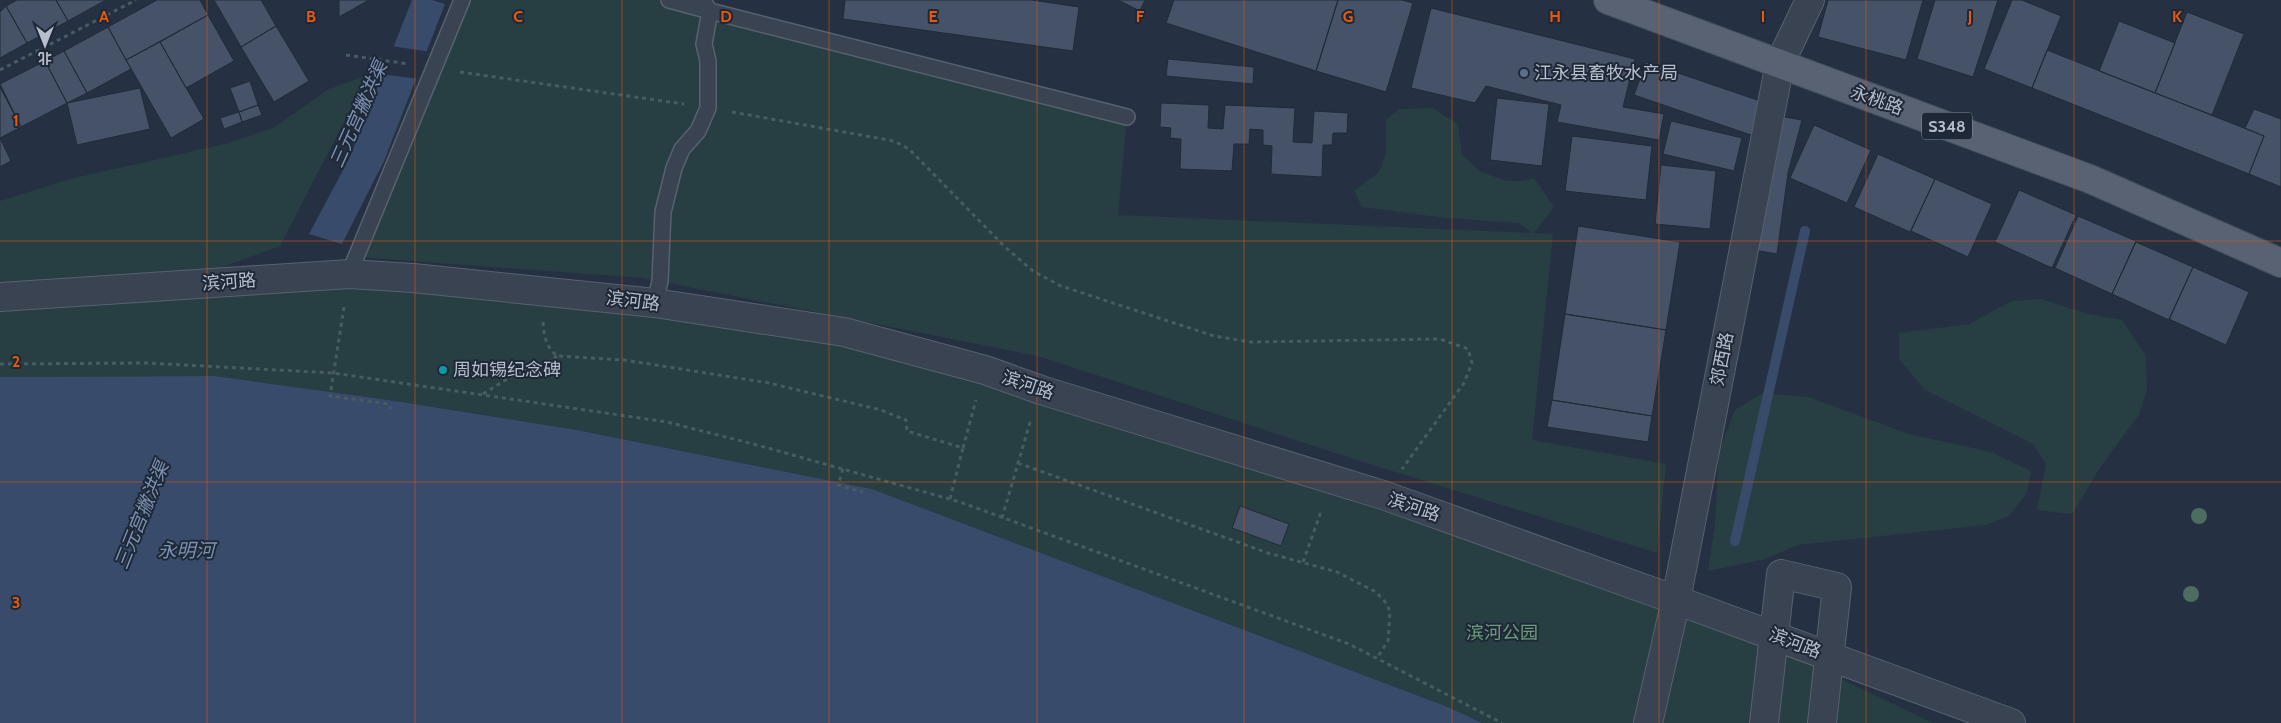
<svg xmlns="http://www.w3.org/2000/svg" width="2281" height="723" font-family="Cabin,'Noto Sans SC',sans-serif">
  <rect width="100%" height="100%" fill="#253142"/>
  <path fill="#273f43" d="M 462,0 L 669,0 L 1127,117 L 1118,215 L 1532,233 L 1519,223 L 1446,218 L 1362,207 L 1354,191 L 1379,172 L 1386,154 L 1386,120 L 1399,109 L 1432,108 L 1458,124 L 1462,155 L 1481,172 L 1507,181 L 1524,181 L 1534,178 L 1554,207 L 1534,233 L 1553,234 L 1532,440 L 1666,464 L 1657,553 L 1360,461 L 1038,356 L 643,278 L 357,257 Z
    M 368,75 L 280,246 L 173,285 L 349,274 L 844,334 L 1676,600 L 1933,723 L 1482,723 L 1448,707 L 872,489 L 577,430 L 389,400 L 215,376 L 0,377 L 0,201 L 70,179 L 225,144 L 275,127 L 329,89 Z
    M 2041,299 L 2087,314 L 2122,320 L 2146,356 L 2147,391 L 2138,416 L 2101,466 L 2072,514 L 2037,510 L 2046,464 L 2033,444 L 1925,390 L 1899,359 L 1899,333 L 1969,324 L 2012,301 Z
    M 1763,393 L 1808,397 L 1909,434 L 1991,452 L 2031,471 L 2027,493 L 2009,516 L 1986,525 L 1797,545 L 1766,559 L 1708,571 L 1715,524 L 1719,452 L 1735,410 Z"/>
  <path fill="#394b6a" d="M 412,0 L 432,0 L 445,4 L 384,161 L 342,244 L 309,234 L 350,157 Z
    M 215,376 L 389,400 L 577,430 L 872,489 L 1448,707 L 1482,723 L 0,723 L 0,377 Z"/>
  <path fill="#253142" d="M 391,46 L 431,52 L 420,79 L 380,74 Z"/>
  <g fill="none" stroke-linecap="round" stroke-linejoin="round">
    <path stroke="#394b6a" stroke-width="10" d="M 1735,541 L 1805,231"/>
  </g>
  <path fill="#465267" stroke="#212a39" d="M 17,0 L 56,0 L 68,21 L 27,43 L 6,6 Z
    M 56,0 L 106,0 L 68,21 Z
    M 157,0 L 200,0 L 208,15 L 126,60 L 108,27 Z
    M 214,0 L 261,0 L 276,26 L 241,47 Z
    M 339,0 L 369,0 L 339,17 Z
    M 845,0 L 1032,0 L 1079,7 L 1073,51 L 843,19 Z
    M 1118,0 L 1145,0 L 1140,11 Z
    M 1174,0 L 1338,0 L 1316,71 L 1166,23 Z
    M 1338,0 L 1402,0 L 1413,3 L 1386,92 L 1316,71 Z
    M 1828,0 L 1923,0 L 1906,60 L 1818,37 Z
    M 1935,0 L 1998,0 L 1973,77 L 1917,59 Z
    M 2012,0 L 2022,0 L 2061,16 L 2032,88 L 1984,69 Z
    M 6,6 L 27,43 L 0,58 L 0,12 Z
    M 1431,8 L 1635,59 L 1623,107 L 1664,114 L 1659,140 L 1557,122 L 1561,105 L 1486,86 L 1475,103 L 1411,88 Z
    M 2187,12 L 2244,34 L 2212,115 L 2155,93 Z
    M 208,15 L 234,61 L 186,88 L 160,42 Z
    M 2119,21 L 2175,43 L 2155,93 L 2099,71 Z
    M 276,26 L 309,81 L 274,102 L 241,47 Z
    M 108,27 L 131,69 L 87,93 L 64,51 Z
    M 160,42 L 204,119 L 171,138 L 126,60 Z
    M 2047,50 L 2264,136 L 2249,174 L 2032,88 Z
    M 64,51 L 87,93 L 67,103 L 45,61 Z
    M 1168,59 L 1254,67 L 1253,84 L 1166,76 Z
    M 45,61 L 67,103 L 21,127 L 0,84 Z
    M 1646,62 L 1763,102 L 1751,135 L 1634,95 Z
    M 250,81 L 258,105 L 239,112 L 230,88 Z
    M 0,87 L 21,127 L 0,138 Z
    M 140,88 L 150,129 L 77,145 L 67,103 Z
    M 1497,98 L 1549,104 L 1542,166 L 1490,160 Z
    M 1161,103 L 1209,105 L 1208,128 L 1223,129 L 1225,105 L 1295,108 L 1293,142 L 1312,143 L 1314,111 L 1348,113 L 1347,133 L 1333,133 L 1332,145 L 1323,145 L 1322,177 L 1271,174 L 1272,146 L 1263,145 L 1263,130 L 1250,129 L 1249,144 L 1234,144 L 1232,171 L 1180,169 L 1181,139 L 1170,138 L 1171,128 L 1160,127 Z
    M 258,105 L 262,115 L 242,122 L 239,112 Z
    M 2254,109 L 2281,119 L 2281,187 L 2249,174 L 2264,136 L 2245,128 Z
    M 239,112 L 242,122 L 224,129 L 220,118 Z
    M 1779,116 L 1802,120 L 1788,173 L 1777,254 L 1754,250 Z
    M 1671,121 L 1742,138 L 1734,171 L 1663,154 Z
    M 1814,125 L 1871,150 L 1847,203 L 1790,178 Z
    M 1572,136 L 1652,146 L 1646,200 L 1565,191 Z
    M 0,138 L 11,161 L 0,167 Z
    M 1878,154 L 1935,179 L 1910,232 L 1854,207 Z
    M 1661,165 L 1716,171 L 1710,229 L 1655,224 Z
    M 1935,179 L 1992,204 L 1968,257 L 1911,231 Z
    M 2019,190 L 2076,215 L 2052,268 L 1995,242 Z
    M 2078,216 L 2136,241 L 2112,294 L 2055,268 Z
    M 1578,226 L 1680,242 L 1666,330 L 1565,314 Z
    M 2136,242 L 2193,267 L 2169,320 L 2112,294 Z
    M 2193,267 L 2249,292 L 2226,345 L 2169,319 Z
    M 1565,314 L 1666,330 L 1652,416 L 1552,400 Z
    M 1552,400 L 1652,416 L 1648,442 L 1547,427 Z
    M 1240,506 L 1289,524 L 1281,546 L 1232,528 Z"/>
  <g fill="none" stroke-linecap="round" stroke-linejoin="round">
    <g stroke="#58616f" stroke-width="18">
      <path id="lane" d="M 702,0 L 710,11 L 1127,117
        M 349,274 L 462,0
        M 655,303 L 660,281 L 663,212 L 674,168 L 682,149 L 698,131 L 708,108 L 708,61 L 704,44 L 710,11 L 669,0"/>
    </g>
    <g stroke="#58616f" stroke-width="30">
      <path id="street" d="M 0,297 L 349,274 L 413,278 L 655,303 L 844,332 L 985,370 L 1041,390 L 1383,495 L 1676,600 L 2011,723
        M 1648,723 L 1676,600 L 1780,63 L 1810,0
        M 1764,723 L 1781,574 L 1837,587 L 1822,723"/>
    </g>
    <g stroke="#444c5b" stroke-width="30">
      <path id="primary" d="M 1608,0 L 2090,179 L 2281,263"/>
    </g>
    <path stroke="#465c60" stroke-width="3" stroke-dasharray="4 4" stroke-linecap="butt" d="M 346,55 L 409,64
      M 0,70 L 136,0
      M 460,72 L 684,104
      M 732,112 L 894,141 L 909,149 L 1005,247 L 1033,271 L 1061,286 L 1214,336 L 1250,342 L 1440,339 L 1468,349 L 1472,363 L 1464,383 L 1402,469
      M 344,307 L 330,396 L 388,404 L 391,409
      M 543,322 C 544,336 546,347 557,356 L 624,360 L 769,383 L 881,410 L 906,420 L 907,431 L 963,448 L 950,499
      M 0,364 L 147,363 L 333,373 L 667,422 L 757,445 L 960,502 L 1349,644 L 1502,723
      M 483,394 C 495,387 505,379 518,374 C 532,367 545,366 557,356
      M 963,448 L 976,400
      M 1018,463 L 1268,553 L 1337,572 L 1376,592 L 1387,604 L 1390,612 L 1388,641 L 1377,658
      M 843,469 L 838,485 L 863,492
      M 1002,518 L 1031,419
      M 1303,562 L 1322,509"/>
    <use href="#lane" stroke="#3a4352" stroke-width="15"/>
    <use href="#street" stroke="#3a4352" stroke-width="28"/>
    <use href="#primary" stroke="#586272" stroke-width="28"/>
  </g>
  <g fill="#4d6d61">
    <circle cx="2199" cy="516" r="8"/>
    <circle cx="2191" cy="594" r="8"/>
  </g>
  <path fill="none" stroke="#e8590c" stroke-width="1" stroke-opacity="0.55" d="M 207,0 L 207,723M 415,0 L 415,723M 622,0 L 622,723M 829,0 L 829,723M 1037,0 L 1037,723M 1244,0 L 1244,723M 1452,0 L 1452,723M 1659,0 L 1659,723M 1866,0 L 1866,723M 2074,0 L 2074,723M 0,241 L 2281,241M 0,482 L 2281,482"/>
  <circle fill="#5c6f8a" stroke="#1e2837" stroke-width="2" cx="1524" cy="73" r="5"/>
  <circle fill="#0f9aa8" stroke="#1e2837" stroke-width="2" cx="443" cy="370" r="5"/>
  <g text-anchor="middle" stroke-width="4" stroke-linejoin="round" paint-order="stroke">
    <rect fill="#1e2837" stroke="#89919f" stroke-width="1" x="1922" y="112.5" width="50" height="27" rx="4"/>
    <g font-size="16" font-weight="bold" fill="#b7becc">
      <text x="1947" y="132">S348</text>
    </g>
    <g font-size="18" fill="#b7becc" stroke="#1e2837" text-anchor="start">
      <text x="1534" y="79">江永县畜牧水产局</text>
      <text x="453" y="376">周如锡纪念碑</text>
    </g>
    <g font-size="18" fill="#b7becc" stroke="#1e2837">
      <text transform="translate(1877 100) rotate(20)" y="6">永桃路</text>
      <text transform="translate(229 282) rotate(-4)" y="6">滨河路</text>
      <text transform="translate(633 301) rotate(7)" y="6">滨河路</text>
      <text transform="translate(1722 359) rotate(-79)" y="6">郊西路</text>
      <text transform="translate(1028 385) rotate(19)" y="6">滨河路</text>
      <text transform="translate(1414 507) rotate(19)" y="6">滨河路</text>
      <text transform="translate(1795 643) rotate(21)" y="6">滨河路</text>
    </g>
    <g font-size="18" fill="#6d9e7b" stroke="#1e2837">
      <text x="1502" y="639">滨河公园</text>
    </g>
    <g font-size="19" font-style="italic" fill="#7d92b4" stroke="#1e2837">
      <text transform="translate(358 114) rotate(-66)" y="7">三元宫撇洪渠</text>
      <text transform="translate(141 515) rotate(-68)" y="7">三元宫撇洪渠</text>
      <text x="186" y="557">永明河</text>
    </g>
  </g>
  <g font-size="16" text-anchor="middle" font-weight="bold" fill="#e8590c" stroke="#1e2837" stroke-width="4" stroke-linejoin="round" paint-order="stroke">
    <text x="104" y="22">A</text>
    <text x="311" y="22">B</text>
    <text x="518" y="22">C</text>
    <text x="726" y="22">D</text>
    <text x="933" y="22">E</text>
    <text x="1140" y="22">F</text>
    <text x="1348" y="22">G</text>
    <text x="1555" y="22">H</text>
    <text x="1763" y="22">I</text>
    <text x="1970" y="22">J</text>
    <text x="2177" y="22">K</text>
    <text x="16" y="126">1</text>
    <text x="16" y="367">2</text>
    <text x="16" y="608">3</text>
  </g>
  <g transform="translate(45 45) rotate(180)" stroke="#1e2837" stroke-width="4" paint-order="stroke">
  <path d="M0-4L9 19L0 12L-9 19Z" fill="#b7becc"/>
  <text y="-8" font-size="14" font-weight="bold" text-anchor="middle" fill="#b7becc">北</text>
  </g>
</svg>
